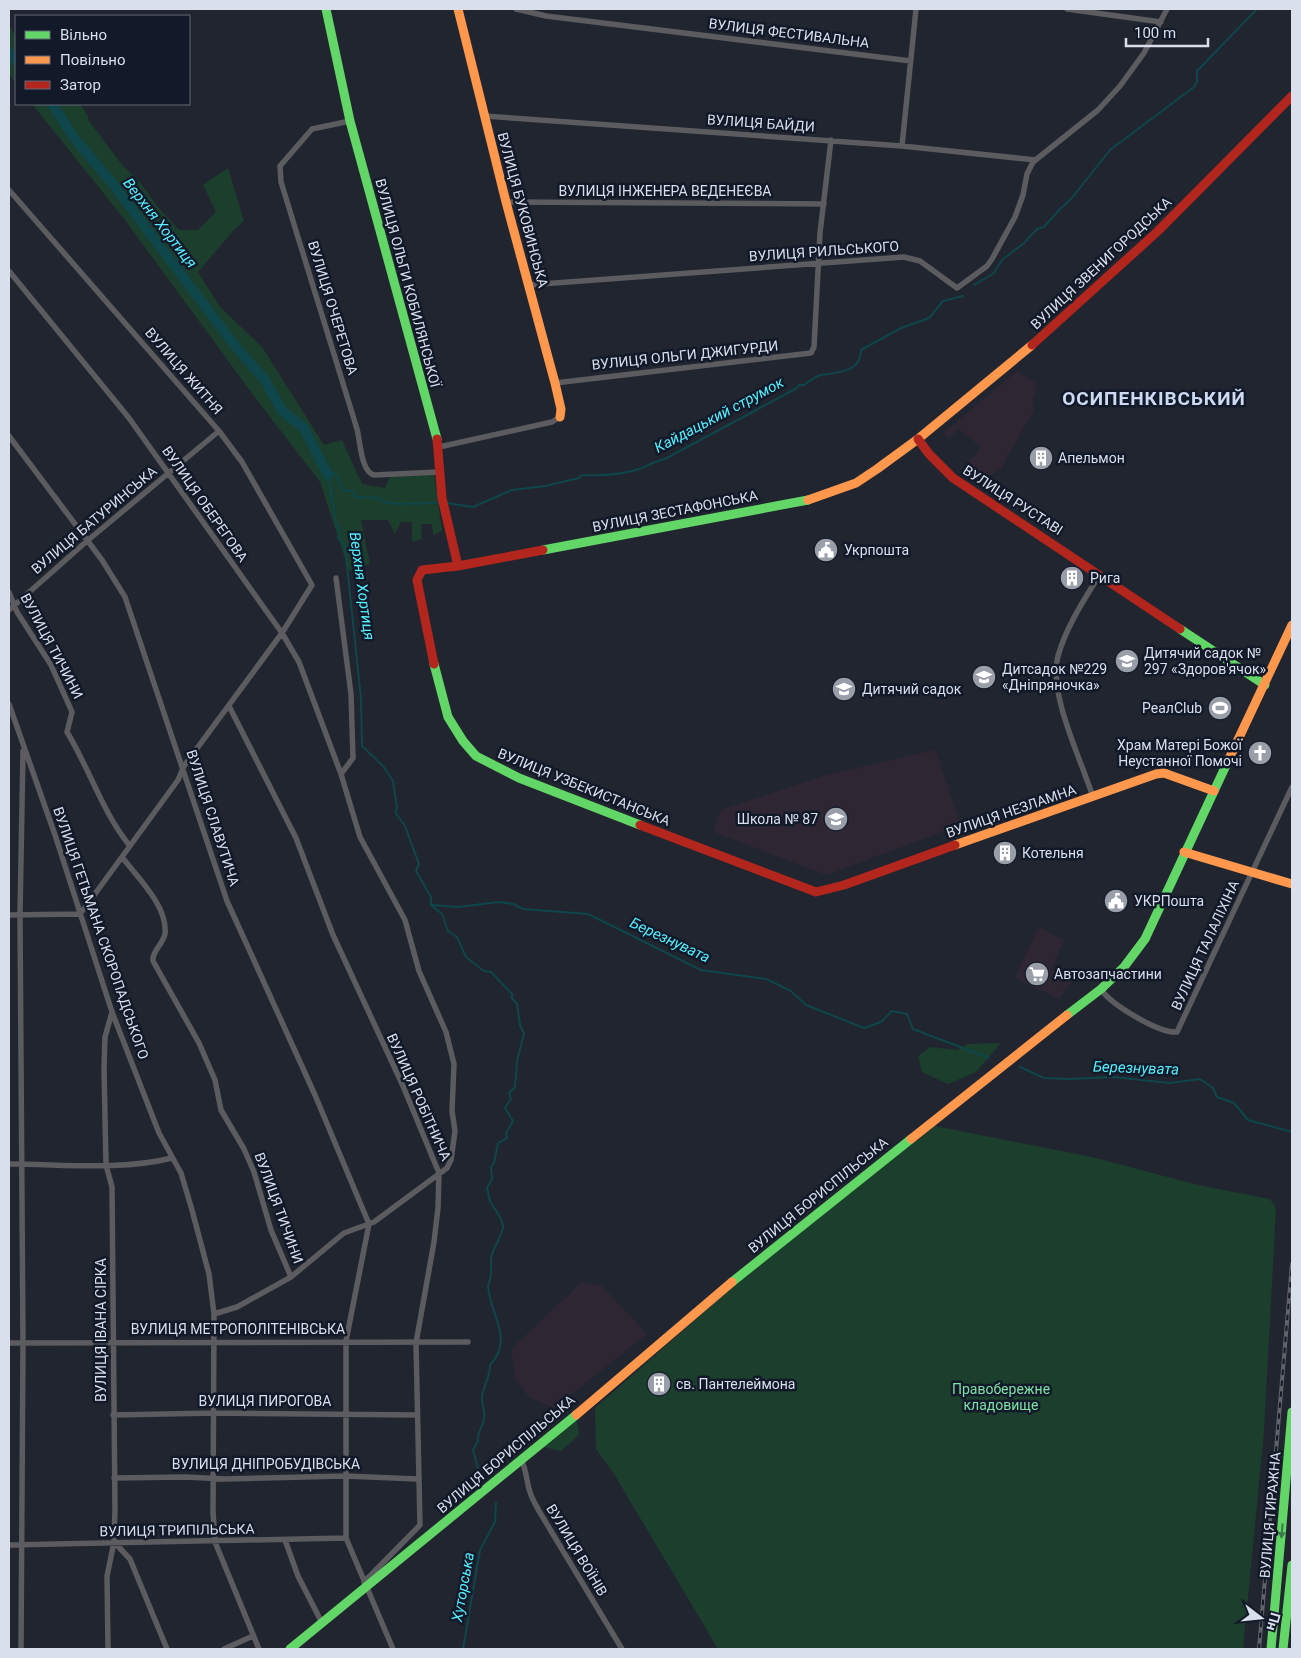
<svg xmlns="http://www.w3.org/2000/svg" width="1301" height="1658" font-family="Roboto,sans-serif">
  <rect width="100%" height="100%" fill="#21252f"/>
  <path fill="#2f2634" d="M 1017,371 L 1037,384 L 1033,389 L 1036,391 L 1032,400 L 1034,410 L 1001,468 L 990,476 L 980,474 L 968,463 L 981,447 L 959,429 L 949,438 L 943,433 Z
    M 935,750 L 961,825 L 826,875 L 714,832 L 720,810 L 826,775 Z
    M 1039,927 L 1064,940 L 1051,969 L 1073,979 L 1059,999 L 1014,978 Z
    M 582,1282 L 602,1286 L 647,1334 L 554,1408 L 529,1397 L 516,1380 L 511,1349 Z"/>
  <path fill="#1c3e2c" d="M 9,25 L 16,37 L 16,84 L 9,74 Z
    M 32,104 L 80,104 L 88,116 L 89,121 L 123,166 L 139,181 L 157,206 L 179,230 L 198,230 L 216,212 L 203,185 L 228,168 L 244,221 L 234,230 L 198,272 L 220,307 L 262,347 L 324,445 L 342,440 L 362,484 L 385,488 L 391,475 L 434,473 L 442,531 L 433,535 L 432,524 L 421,524 L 422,539 L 412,542 L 412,522 L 401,522 L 395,534 L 388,520 L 361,520 L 370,564 L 349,571 L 320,482 L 251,392 L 125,220 Z
    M 1001,1043 L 976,1072 L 948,1084 L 922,1072 L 918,1056 L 930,1047 L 957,1050 L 968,1044 Z
    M 935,1126 L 1092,1157 L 1198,1185 L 1270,1199 L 1276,1208 L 1264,1431 L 1243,1649 L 718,1649 L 614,1474 L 596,1449 L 595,1408 L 759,1264 Z
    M 577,1420 L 579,1435 L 561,1451 L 543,1447 Z"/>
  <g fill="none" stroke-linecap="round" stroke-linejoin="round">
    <path stroke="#0e464b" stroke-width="2" d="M 974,285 L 994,273 L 1002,260 L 1024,243 L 1037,229 L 1044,227 L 1060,209 L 1071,199 L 1110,150 L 1194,87 L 1197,82 L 1197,71 L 1257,9
      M 327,472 L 335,473 L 343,490 L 351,491 L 356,497 L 378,498 L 385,502 L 398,504 L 440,503
      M 328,475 L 336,522 L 340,532 L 338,538 L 345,546 L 361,699 L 362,746 L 384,767 L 393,781 L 397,808 L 395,812 L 405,826 L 419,864 L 416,871 L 431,897 L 431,905
      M 447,503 L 473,507 L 512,490 L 545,486 L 579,478 L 582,475 C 603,476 623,475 642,468 C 650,464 656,461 665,459 L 797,388 L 799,385 L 804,385 C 809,382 815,376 821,375 C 837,372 861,373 861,350 L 901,328 L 929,318 L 943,301 L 963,296
      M 431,905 L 442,914 L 448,931 L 457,937 L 466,957 L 484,971 L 491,972 L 512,994 L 512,998 L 517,1004 L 520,1025 L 524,1034 L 517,1061 L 515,1087 L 509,1093 L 511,1099 L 505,1108 L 513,1121 L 506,1133 L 507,1138 L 498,1143 L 494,1163 L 491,1167 L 492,1179 L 487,1188 C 489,1193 488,1198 491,1203 C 495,1210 502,1217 503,1226 C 504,1230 494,1248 492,1254 C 489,1264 494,1276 488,1285 C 489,1314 515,1338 490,1365 C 490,1377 484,1385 482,1396 C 481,1403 486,1411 484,1419 C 483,1427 476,1434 478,1441 L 473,1450 L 480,1475
      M 432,905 L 458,907 L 499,902 L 513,904 L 523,909 L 588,914 L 701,970 L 766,979 L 791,991 L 806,1005 L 864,1028 L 881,1022 L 892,1011 L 907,1014 L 913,1029 L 989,1058
      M 1020,1067 L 1044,1078 L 1070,1079 L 1113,1077 L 1170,1083 L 1200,1079 L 1213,1088 L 1217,1097 L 1234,1103 L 1248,1120 L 1292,1132
      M 463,1649 L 480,1550 L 495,1522 L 496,1503"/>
    <path stroke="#0e464b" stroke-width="10" d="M 9,52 L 16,61
      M 52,104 L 75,139 L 112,183 L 236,347 L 265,380 L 282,411 L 303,427 L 328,475"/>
    <path stroke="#5c5b5f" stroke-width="5.5" d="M 516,9 L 546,16 L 911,61
      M 1067,9 L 1161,22
      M 484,116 L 902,146 L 1036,160
      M 350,121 L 312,129 L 280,166 L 281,182 L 357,429 C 360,440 361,472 374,475 L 439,472
      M 902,146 L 916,9
      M 9,190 L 219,431 L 242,462 L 312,585 L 282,633 L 184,766 L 178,780 L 84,909 L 79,914 L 9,915
      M 506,202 L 824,204
      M 9,271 L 129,418 L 282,633 L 299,662 L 341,774
      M 528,285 L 904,257 L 920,261 L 957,288 L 987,266 L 992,259 L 1015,217 L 1023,195 L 1027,174 L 1033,162 L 1098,110 L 1120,86 L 1144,53 L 1167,9
      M 555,383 L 811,353 L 814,347 L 820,233 L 831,140
      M 9,436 L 102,560 L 125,597 L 227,901 L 315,1095 L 369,1224 L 346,1341 L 346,1538 L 393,1649
      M 439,447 L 552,422 L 560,417
      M 9,592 L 17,612 L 51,665 L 72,712 L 67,732 C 90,770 102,811 129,845
      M 9,610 L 87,541 L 219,431
      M 9,704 L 55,835 L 112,1012 L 159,1133 L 181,1173 L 192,1210 L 209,1274 L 214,1314 L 213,1512 L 215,1542 L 259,1649
      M 229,706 L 296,838 L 333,935 L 403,1086 L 439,1173 L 438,1208 L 434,1242 L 416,1343 L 420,1525 L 364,1582
      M 1093,797 C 1081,759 1048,694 1058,656 C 1066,627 1084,600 1100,574
      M 122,857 C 137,877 168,906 165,934 C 163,944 152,951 153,961 L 199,1043 L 215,1080 L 221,1110 L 244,1149 L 254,1172 L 271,1230 L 291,1277
      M 1101,989 C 1110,1004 1158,1033 1177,1032 L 1292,787
      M 9,1164 C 62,1164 120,1171 172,1158
      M 214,1314 L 237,1307 L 291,1277 L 344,1233 L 374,1222 L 447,1168 L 451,1160 L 455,1131 L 452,1111 L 454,1064 L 446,1032 L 419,971 L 405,920 L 360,837 L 341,774 L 353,758 L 351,694 L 336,578
      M 9,1343 L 468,1342
      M 113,1415 L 215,1413 L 417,1415
      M 521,1460 C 527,1470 526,1481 530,1492 C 532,1499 536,1505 539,1511 L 622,1649
      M 114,1478 L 185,1477 L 225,1479 L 345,1476 L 417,1479
      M 285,1540 L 298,1576 L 322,1623
      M 114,1542 L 130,1559 L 167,1649
      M 9,1545 L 346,1538
      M 21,1649 L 23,1343 L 20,915 L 23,751
      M 108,1649 L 107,1576 L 114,1542 L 115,1509 L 112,1187 L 106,1165 L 104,1068 L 105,1037 L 112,1012
      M 224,1649 L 253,1636"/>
    <path stroke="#63d668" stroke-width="9" d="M 326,9 L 350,121 L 437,439
      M 543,550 L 808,500
      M 1180,629 L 1265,685
      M 434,664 L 448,717 L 463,741 L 476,756 L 519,778 L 640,825
      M 1067,1015 L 1101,989 L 1124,967 L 1145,939 L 1228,761
      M 732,1282 L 911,1139
      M 290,1649 L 576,1415
      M 1271,1649 L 1292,1412
      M 1283,1649 L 1292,1565"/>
    <path stroke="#ff974d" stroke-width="9" d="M 458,9 L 506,202 L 555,383 L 561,409 L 560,417
      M 808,500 L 856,483 L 877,469 L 918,439 L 1032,345
      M 1228,761 L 1292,625
      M 955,845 L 1156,774 L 1164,773 L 1214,791
      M 1184,852 L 1292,884
      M 911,1139 L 1067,1015
      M 576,1415 L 732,1282"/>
    <path stroke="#b3261e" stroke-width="9" d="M 1032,345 L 1158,231 L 1292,96
      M 437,439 L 442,498 L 458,566
      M 918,439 L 929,454 L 953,478 L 1180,629
      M 434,664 L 417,580 L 422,570 L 458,566 L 543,550
      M 640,825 L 816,892 L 844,885 L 955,845"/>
    <g stroke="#626369" stroke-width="4">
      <path id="rail" d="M 1259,1649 L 1292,1264"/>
    </g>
    <use href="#rail" stroke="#121a2a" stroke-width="2" stroke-dasharray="5.5" stroke-linecap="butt"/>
  </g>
  <defs><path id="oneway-solid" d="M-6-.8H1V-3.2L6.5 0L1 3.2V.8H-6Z" transform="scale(1.25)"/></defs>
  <use fill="#3a7849" href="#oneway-solid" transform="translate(1282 1531) rotate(95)"/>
  <defs>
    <g id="building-disc" transform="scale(1.25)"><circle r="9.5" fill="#999ea9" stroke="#121a2a"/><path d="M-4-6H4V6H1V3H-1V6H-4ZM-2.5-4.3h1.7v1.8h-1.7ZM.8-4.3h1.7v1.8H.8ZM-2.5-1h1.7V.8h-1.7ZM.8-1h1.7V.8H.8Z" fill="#fff"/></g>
    <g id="civic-disc" transform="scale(1.25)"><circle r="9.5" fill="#999ea9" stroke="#121a2a"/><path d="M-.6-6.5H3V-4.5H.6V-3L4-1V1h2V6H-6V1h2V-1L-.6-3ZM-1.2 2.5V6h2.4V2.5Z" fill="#fff"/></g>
    <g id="school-disc" transform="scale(1.25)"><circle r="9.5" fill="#999ea9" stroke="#121a2a"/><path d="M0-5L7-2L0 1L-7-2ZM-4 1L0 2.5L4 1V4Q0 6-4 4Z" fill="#fff"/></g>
    <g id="stadium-disc" transform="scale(1.25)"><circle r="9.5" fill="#999ea9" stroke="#121a2a"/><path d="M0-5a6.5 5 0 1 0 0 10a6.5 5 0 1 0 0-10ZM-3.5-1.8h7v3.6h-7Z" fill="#fff"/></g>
    <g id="church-disc" transform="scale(1.25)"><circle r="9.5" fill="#999ea9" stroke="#121a2a"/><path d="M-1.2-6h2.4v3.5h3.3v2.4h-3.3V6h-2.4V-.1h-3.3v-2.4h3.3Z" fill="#fff"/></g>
    <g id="supermarket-disc" transform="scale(1.25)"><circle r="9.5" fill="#999ea9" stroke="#121a2a"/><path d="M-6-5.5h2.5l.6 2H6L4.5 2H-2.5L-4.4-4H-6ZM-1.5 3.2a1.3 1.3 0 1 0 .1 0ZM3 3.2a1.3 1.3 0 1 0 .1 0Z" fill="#fff"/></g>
  </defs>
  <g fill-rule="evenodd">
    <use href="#building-disc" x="1041" y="458"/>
    <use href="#civic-disc" x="826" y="550"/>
    <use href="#building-disc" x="1072" y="578"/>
    <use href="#school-disc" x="1127" y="661"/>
    <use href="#school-disc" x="984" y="677"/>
    <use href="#school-disc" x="844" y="689"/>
    <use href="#stadium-disc" x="1220" y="708"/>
    <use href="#church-disc" x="1260" y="753"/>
    <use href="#school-disc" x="836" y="819"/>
    <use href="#building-disc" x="1005" y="853"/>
    <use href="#civic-disc" x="1116" y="901"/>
    <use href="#supermarket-disc" x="1037" y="974"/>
    <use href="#building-disc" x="659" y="1384"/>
  </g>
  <g text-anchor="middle" stroke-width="5" stroke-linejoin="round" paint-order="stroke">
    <g font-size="14" fill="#d9dfeb" stroke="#121a2a">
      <text transform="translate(789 33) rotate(7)" y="5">ВУЛИЦЯ ФЕСТИВАЛЬНА</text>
      <text transform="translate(761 123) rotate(4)" y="5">ВУЛИЦЯ БАЙДИ</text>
      <text x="665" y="196">ВУЛИЦЯ ІНЖЕНЕРА ВЕДЕНЕЄВА</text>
      <text transform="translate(523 210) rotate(75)" y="5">ВУЛИЦЯ БУКОВИНСЬКА</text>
      <text transform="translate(824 251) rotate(-4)" y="5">ВУЛИЦЯ РИЛЬСЬКОГО</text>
      <text transform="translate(1101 263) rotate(-43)" y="5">ВУЛИЦЯ ЗВЕНИГОРОДСЬКА</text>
      <text transform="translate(408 283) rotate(75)" y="5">ВУЛИЦЯ ОЛЬГИ КОБИЛЯНСЬКОЇ</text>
      <text transform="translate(333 308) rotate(73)" y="5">ВУЛИЦЯ ОЧЕРЕТОВА</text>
      <text transform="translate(685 355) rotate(-6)" y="5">ВУЛИЦЯ ОЛЬГИ ДЖИГУРДИ</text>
      <text transform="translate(184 371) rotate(49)" y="5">ВУЛИЦЯ ЖИТНЯ</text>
      <text transform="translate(1013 500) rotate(33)" y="5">ВУЛИЦЯ РУСТАВІ</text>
      <text transform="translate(205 504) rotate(55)" y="5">ВУЛИЦЯ ОБЕРЕГОВА</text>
      <text transform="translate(675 511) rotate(-11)" y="5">ВУЛИЦЯ ЗЕСТАФОНСЬКА</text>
      <text transform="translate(94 520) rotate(-40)" y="5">ВУЛИЦЯ БАТУРИНСЬКА</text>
      <text transform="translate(52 646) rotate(62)" y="5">ВУЛИЦЯ ТИЧИНИ</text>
      <text transform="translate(584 787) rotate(22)" y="5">ВУЛИЦЯ УЗБЕКИСТАНСЬКА</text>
      <text transform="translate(1011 811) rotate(-19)" y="5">ВУЛИЦЯ НЕЗЛАМНА</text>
      <text transform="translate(213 818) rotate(72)" y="5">ВУЛИЦЯ СЛАВУТИЧА</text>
      <text transform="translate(101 933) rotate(71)" y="5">ВУЛИЦЯ ГЕТЬМАНА СКОРОПАДСЬКОГО</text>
      <text transform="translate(1205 945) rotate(-65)" y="5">ВУЛИЦЯ ТАЛАЛІХІНА</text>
      <text transform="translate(419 1097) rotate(66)" y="5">ВУЛИЦЯ РОБІТНИЧА</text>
      <text transform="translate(818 1195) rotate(-39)" y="5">ВУЛИЦЯ БОРИСПІЛЬСЬКА</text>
      <text transform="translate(279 1208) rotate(70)" y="5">ВУЛИЦЯ ТИЧИНИ</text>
      <text x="238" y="1334">ВУЛИЦЯ МЕТРОПОЛІТЕНІВСЬКА</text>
      <text transform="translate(101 1330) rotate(-90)" y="5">ВУЛИЦЯ ІВАНА СІРКА</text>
      <text x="265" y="1406">ВУЛИЦЯ ПИРОГОВА</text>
      <text transform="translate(506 1454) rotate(-40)" y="5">ВУЛИЦЯ БОРИСПІЛЬСЬКА</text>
      <text x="266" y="1469">ВУЛИЦЯ ДНІПРОБУДІВСЬКА</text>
      <text transform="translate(1270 1515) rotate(-85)" y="5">ВУЛИЦЯ ТИРАЖНА</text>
      <text transform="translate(177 1530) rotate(-1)" y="5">ВУЛИЦЯ ТРИПІЛЬСЬКА</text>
      <text transform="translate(577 1550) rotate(59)" y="5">ВУЛИЦЯ ВОЇНІВ</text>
    </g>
    <g font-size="14" fill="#d9dfeb" stroke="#121a2a" text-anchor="start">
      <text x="1058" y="463">Апельмон</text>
      <text x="844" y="555">Укрпошта</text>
      <text x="1090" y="583">Рига</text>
      <text x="1144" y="658">Дитячий садок №<tspan x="1144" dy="16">297 «Здоров'ячок»</tspan></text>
      <text x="1002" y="674">Дитсадок №229<tspan x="1002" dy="16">«Дніпряночка»</tspan></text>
      <text x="862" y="694">Дитячий садок</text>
      <text x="1202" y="713" text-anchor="end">РеалClub</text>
      <text x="1242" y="750" text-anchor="end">Храм Матері Божої<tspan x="1242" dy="16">Неустанної Помочі</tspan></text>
      <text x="818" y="824" text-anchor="end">Школа № 87</text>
      <text x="1022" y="858">Котельня</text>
      <text x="1134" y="906">УКРПошта</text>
      <text x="1054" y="979">Автозапчастини</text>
      <text x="676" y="1389">св. Пантелеймона</text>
    </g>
    <g font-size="14" fill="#7ee1a4" stroke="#121a2a">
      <text x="1001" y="1394">Правобережне<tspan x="1001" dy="16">кладовище</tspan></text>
    </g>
    <g font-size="15" font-style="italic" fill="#56effd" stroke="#121a2a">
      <text transform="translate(160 223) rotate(52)" y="5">Верхня Хортиця</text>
      <text transform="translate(719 415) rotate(-28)" y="5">Кайдацький струмок</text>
      <text transform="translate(362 586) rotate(82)" y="5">Верхня Хортиця</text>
      <text transform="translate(670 940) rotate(25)" y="5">Березнувата</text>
      <text transform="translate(1136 1068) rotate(2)" y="5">Березнувата</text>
      <text transform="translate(463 1587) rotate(-80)" y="5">Хуторська</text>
    </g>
    <g font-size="19" font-weight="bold" letter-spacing="1" fill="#cedaf2" stroke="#121a2a">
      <text x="1154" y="405">ОСИПЕНКІВСЬКИЙ</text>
    </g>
  </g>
  <rect width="1301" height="1658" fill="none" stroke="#d9dfeb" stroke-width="20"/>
  <rect x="15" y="15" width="175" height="90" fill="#121a2a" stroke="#626977"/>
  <rect x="25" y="31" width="25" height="8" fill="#63d668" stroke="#626977"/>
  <text x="60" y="40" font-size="15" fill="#d9dfeb">Вільно</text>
  <rect x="25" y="56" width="25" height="8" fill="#ff974d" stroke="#626977"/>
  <text x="60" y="65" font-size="15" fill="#d9dfeb">Повільно</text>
  <rect x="25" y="81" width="25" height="8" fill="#b3261e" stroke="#626977"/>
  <text x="60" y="90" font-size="15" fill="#d9dfeb">Затор</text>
  <g transform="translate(1261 1618) rotate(106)" stroke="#121a2a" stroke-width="4" paint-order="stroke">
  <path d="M0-4L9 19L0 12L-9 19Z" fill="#d9dfeb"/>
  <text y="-8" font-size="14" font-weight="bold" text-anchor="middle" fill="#d9dfeb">Пн</text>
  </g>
  <path d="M1126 38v8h82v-8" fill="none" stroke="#d9dfeb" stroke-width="2.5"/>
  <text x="1134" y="38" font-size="15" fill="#d9dfeb" stroke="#121a2a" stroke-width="4" paint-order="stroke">100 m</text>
</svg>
